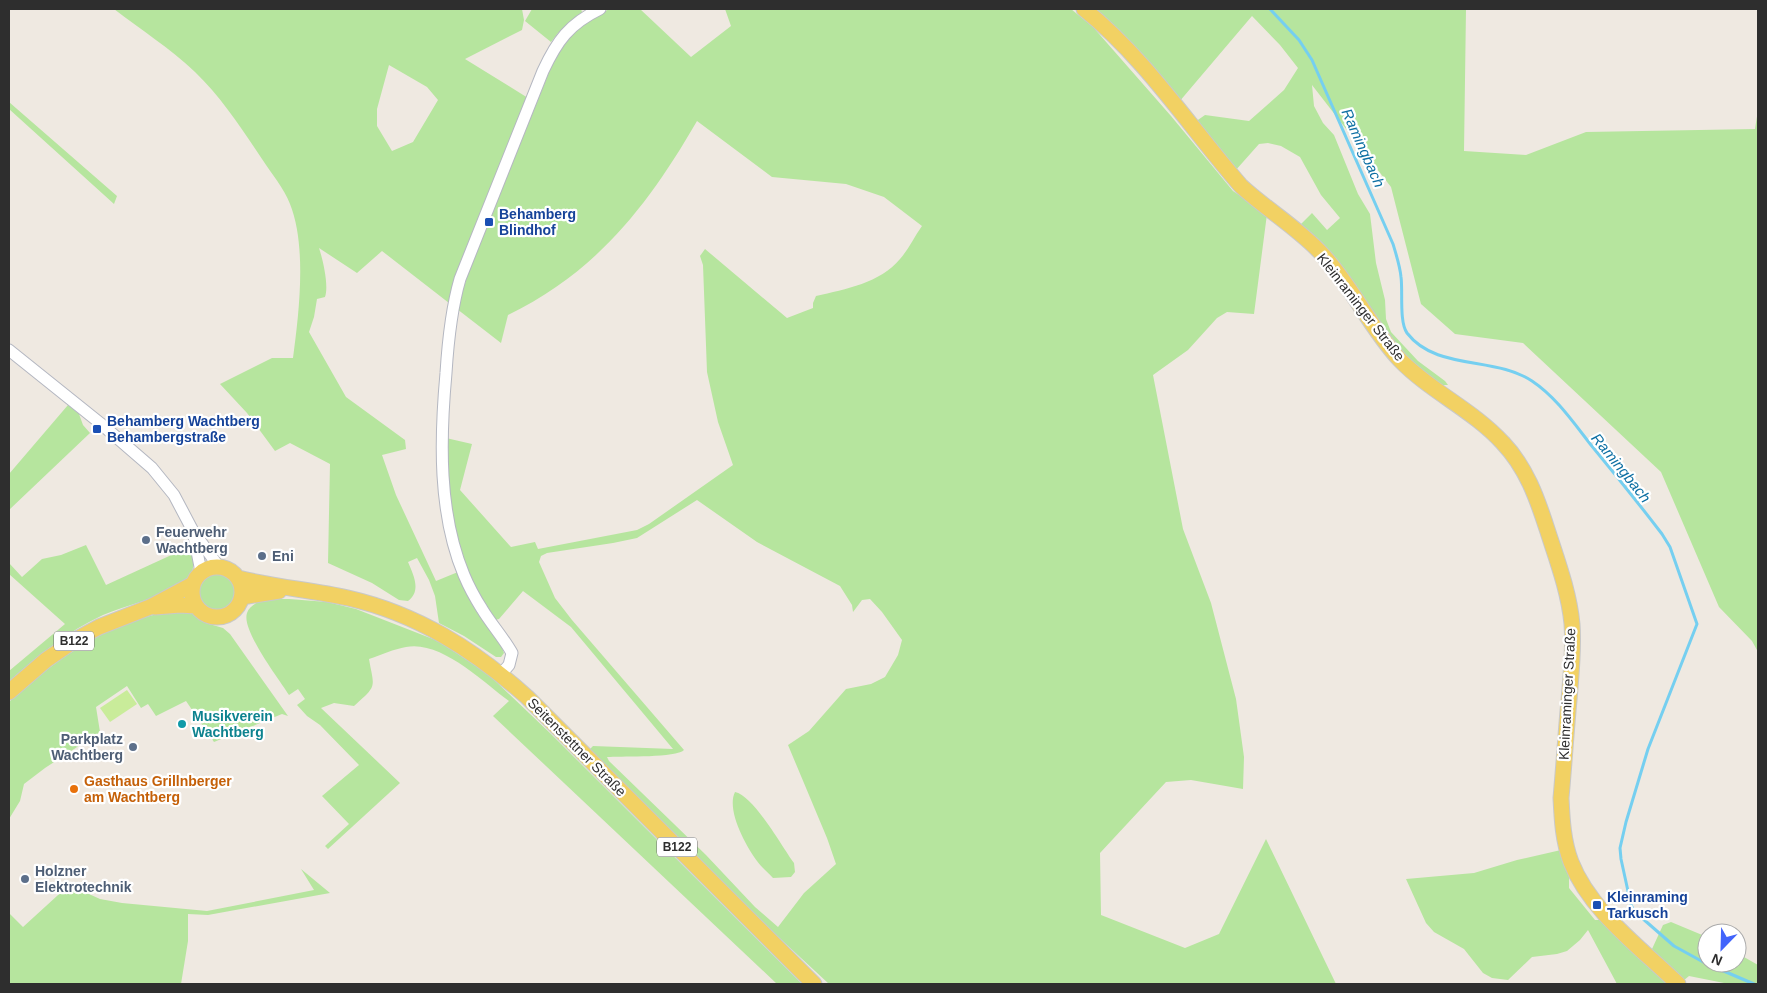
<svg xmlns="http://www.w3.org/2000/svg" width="1767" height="993" font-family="Arial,sans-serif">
  <rect width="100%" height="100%" fill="#efe9e1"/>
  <path fill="#b6e59e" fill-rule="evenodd" d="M 114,9 L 522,9 L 524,20 L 522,30 L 465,59 L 528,98 L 449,303 L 382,251 L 357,273 L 319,248 C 323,260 329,286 325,297 L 317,299 L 314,317 L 309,332 L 346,397 L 405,440 L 406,449 L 382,455 L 396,495 L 436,581 L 458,572 C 467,592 477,610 489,629 C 494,637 501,643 504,653 L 501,657 L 496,657 L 464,636 L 439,623 L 435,596 L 429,580 L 417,558 L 408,562 C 413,574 422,591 408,601 L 399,600 L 372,583 L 328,563 L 330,464 L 290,443 L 275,451 L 247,413 L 220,384 L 272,358 L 293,358 C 299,314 307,246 290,204 C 284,188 271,173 262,159 C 242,129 221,97 195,72 C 170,48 141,30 114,9 ZM 389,65 L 427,87 L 438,100 L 413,142 L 392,151 L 377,126 L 377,109 Z
    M 532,9 L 581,9 L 582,12 L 558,33 L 551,42 L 525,21 Z
    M 609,9 L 640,9 L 691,57 L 731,26 L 725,9 L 1071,9 L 1093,27 L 1171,116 L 1233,191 L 1267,214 L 1254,314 L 1227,312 L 1217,318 L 1188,350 L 1153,375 L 1183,529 L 1211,603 L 1236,699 L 1244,757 L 1243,789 L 1191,780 L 1166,782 L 1100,853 L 1101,915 L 1185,948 L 1219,934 L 1266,839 L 1336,984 L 829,984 L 773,932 L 590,749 L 593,746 L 673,749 L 571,627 L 523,591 L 499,619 L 495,620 L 468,574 L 452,521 L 449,492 L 446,438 L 472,444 L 460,490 L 511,547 L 535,542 L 538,549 L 637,530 L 649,524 L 733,465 L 718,422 L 707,372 L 703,265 L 700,256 L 705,249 L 787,318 L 813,308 L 813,303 L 816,296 C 846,289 880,283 900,259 C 909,249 914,237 922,226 L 884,197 L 846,184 L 772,177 L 697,121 C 649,204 597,272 508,315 L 501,343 L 457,309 L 469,271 L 558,50 L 577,29 ZM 697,500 L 757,542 L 840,586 L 852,605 L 853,612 L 862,600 L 870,599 L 882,612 L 902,640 L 898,655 L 885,677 L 871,684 L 846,689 L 809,731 L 788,745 L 827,838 L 836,864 L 804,893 L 778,927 L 755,907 L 706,855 L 609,761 L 607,757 L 610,757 C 624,756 676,758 684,750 L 572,620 L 555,598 L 539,562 L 541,556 L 547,553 L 613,543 L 637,538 Z
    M 1095,9 L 1466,9 L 1464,151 L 1526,155 L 1586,132 L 1755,129 L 1758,110 L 1758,652 L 1752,641 L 1719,607 L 1661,472 L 1523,343 L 1455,334 L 1421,304 L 1391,187 L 1312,85 L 1314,106 L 1323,123 L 1334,135 L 1358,194 L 1370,214 L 1376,263 L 1385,300 L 1386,319 L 1391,332 L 1418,361 L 1445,381 L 1448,385 L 1441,385 L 1420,372 L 1394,345 L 1299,226 L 1312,213 L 1327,230 L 1340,218 L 1321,195 L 1300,157 L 1281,146 L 1268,143 L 1259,144 L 1235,171 L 1195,122 L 1205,115 L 1249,121 L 1284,90 L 1298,68 L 1280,45 L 1252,16 L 1179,102 L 1114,26 Z
    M 9,102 L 117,196 L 114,204 L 9,109 Z
    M 68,405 L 79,414 L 83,425 L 90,433 L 9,510 L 9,474 Z
    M 86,545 L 106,585 L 191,546 C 193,557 196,570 188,579 C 185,582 179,585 175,587 C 152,600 127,605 103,615 C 68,631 38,656 9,681 L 9,671 L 65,624 L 9,574 L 9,563 L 22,577 L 42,559 L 61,555 Z
    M199 592a18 18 0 1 1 36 0a18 18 0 1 1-36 0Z
    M 264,599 L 289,599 L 327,602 L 356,609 L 438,641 L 488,674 L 550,733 L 802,984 L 777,984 L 493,716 L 509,701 C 483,682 441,640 406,647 C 394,649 381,655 369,659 C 374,688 378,685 354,706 L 334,703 L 321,708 L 400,783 L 328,849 L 325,846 L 349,824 L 322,796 L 359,765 L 320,725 L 307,716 L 297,705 L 305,699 L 298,689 L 289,695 C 279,679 241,630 247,613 C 249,606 258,602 264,599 Z
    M 171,610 L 189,611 L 206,623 L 223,628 L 230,634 L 288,716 L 282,714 L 214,742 L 186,701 L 156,716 L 148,704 L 141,708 L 127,686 L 96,707 L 100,732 L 45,768 L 24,784 L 20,801 L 9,819 L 9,702 C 41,673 76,645 116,628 C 134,620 153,615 171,610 Z
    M 735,792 C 754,796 782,847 794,863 L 795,872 L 791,877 L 773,878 C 768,872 761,867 757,861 C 746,846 726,810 735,792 Z
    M 1561,850 L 1569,877 L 1569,888 L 1595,920 L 1600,920 L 1668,981 L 1664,984 L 1617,984 L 1588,930 L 1580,940 L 1567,951 L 1557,954 L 1532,957 L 1508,980 L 1492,978 L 1483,973 L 1464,949 L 1434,932 L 1426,923 L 1406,879 L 1474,873 L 1517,860 Z
    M 301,869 L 330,893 L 208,915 L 188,914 L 188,941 L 181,984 L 9,984 L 9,913 L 23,927 L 69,885 L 100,899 L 122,903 L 207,911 L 314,890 Z
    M 1671,922 L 1707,937 L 1707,963 L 1737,963 L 1737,953 L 1758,965 L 1758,984 L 1729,984 L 1689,976 L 1683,981 L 1663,963 L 1652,949 L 1663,925 Z"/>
  <path fill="#c9ec9a" d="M 127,690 L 137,704 L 110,722 L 100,708 Z"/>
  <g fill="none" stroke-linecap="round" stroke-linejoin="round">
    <path stroke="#75cff0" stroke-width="3" d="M 1270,9 L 1299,40 L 1312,60 L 1393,244 C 1396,254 1400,266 1401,277 C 1403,291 1399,322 1407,333 C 1436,371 1495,356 1532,381 C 1556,397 1573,422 1591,445 C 1615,474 1639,504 1662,534 L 1670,547 L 1697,624 L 1648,749 L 1626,822 L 1620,848 L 1621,859 L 1631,905 L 1634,911 L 1674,946 L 1705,963 L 1754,984"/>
    <g stroke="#b4b7c1" stroke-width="13">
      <path id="minor" d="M 9,350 L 100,423 L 152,468 L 174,495 L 193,531 L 219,567
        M 194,536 L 201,572
        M 501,674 L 509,665 L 512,653 C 503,637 491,624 482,609 C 475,598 469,587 464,575 C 438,513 440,439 446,373 C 448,341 451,310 460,279 L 543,71 C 557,41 569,24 600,9"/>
    </g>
    <g stroke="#c9c9c9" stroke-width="17">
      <path id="major" d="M 1084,9 C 1146,59 1189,126 1241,186 C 1267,210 1298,228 1322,254 C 1352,286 1370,328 1400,360 C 1431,392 1473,410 1503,443 C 1526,467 1537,498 1547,529 C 1557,560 1569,592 1572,624 C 1574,649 1571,675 1569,700 C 1566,732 1564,765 1561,798 C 1562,819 1563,841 1571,862 C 1590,911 1641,948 1678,984
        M192 592a25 25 0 1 1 50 0a25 25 0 1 1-50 0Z
        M 238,578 C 274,587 311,590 348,598 C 418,614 474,650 527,697 L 814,984
        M 242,597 L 279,591
        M 155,607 L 180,605 L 196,606
        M 9,692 L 46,660 L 75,640 L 99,627 L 150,607 L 193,584"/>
    </g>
    <use href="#minor" stroke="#fff" stroke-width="11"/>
    <use href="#major" stroke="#f2d163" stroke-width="15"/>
  </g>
  <g fill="#1a4fb4" stroke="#fff" stroke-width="2">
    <rect x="484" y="217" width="10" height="10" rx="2.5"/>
    <rect x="92" y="424" width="10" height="10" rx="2.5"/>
    <rect x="1592" y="900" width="10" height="10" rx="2.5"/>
  </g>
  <g fill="#5c6f8a" stroke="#fff" stroke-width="2">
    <circle cx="146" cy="540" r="5"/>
    <circle cx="262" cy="556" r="5"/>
    <circle cx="133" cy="747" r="5"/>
    <circle cx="25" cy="879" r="5"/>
  </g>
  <circle fill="#0f9aa8" stroke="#fff" stroke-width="2" cx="182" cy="724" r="5"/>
  <circle fill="#e8710a" stroke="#fff" stroke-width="2" cx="74" cy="789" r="5"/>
  <g text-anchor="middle" stroke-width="4.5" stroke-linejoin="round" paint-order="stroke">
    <g fill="#fff" stroke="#6d6d6d" stroke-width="1">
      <rect x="54" y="631.5" width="40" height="19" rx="4"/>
      <rect x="657" y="837.5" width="40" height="19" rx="4"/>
    </g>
    <g font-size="12" font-weight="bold" fill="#2e2e2e">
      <text x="74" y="645">B122</text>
      <text x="677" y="851">B122</text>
    </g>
    <g font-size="14" font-weight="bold" fill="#164399" stroke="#fff" text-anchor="start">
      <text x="499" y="219">Behamberg<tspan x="499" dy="16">Blindhof</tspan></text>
      <text x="107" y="426">Behamberg Wachtberg<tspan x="107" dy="16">Behambergstraße</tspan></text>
      <text x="1607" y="902">Kleinraming<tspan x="1607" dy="16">Tarkusch</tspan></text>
    </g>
    <g font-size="14" fill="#2e2e2e" stroke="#fff">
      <text transform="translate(1361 307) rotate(52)" y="5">Kleinraminger Straße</text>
      <text transform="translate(1567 694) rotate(-87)" y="5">Kleinraminger Straße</text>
      <text transform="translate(577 747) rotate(45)" y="5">Seitenstettner Straße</text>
    </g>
    <g font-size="14" font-weight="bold" fill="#4e5e75" stroke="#fff" text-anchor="start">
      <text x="156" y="537">Feuerwehr<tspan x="156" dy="16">Wachtberg</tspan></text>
      <text x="272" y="561">Eni</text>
      <text x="123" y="744" text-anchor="end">Parkplatz<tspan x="123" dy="16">Wachtberg</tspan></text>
      <text x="35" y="876">Holzner<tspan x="35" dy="16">Elektrotechnik</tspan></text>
    </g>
    <g font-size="14" font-weight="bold" fill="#0d838f" stroke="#fff" text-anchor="start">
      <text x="192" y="721">Musikverein<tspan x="192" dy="16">Wachtberg</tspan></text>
    </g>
    <g font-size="14" font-weight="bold" fill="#c56008" stroke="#fff" text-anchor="start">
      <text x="84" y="786">Gasthaus Grillnberger<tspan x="84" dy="16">am Wachtberg</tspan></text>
    </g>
    <g font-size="15" font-style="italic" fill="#0d6fa3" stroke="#fff">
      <text transform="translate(1363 148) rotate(66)" y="5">Ramingbach</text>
      <text transform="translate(1621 468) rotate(51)" y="5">Ramingbach</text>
    </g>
  </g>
  <rect width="1767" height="993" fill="none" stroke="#2e2e2e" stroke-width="20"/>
  <g transform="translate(1722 948) rotate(203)"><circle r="24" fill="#ffffff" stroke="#ababab"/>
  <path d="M0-4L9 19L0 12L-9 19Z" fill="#4264fb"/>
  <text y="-8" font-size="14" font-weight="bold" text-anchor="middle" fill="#2e2e2e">N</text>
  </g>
</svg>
